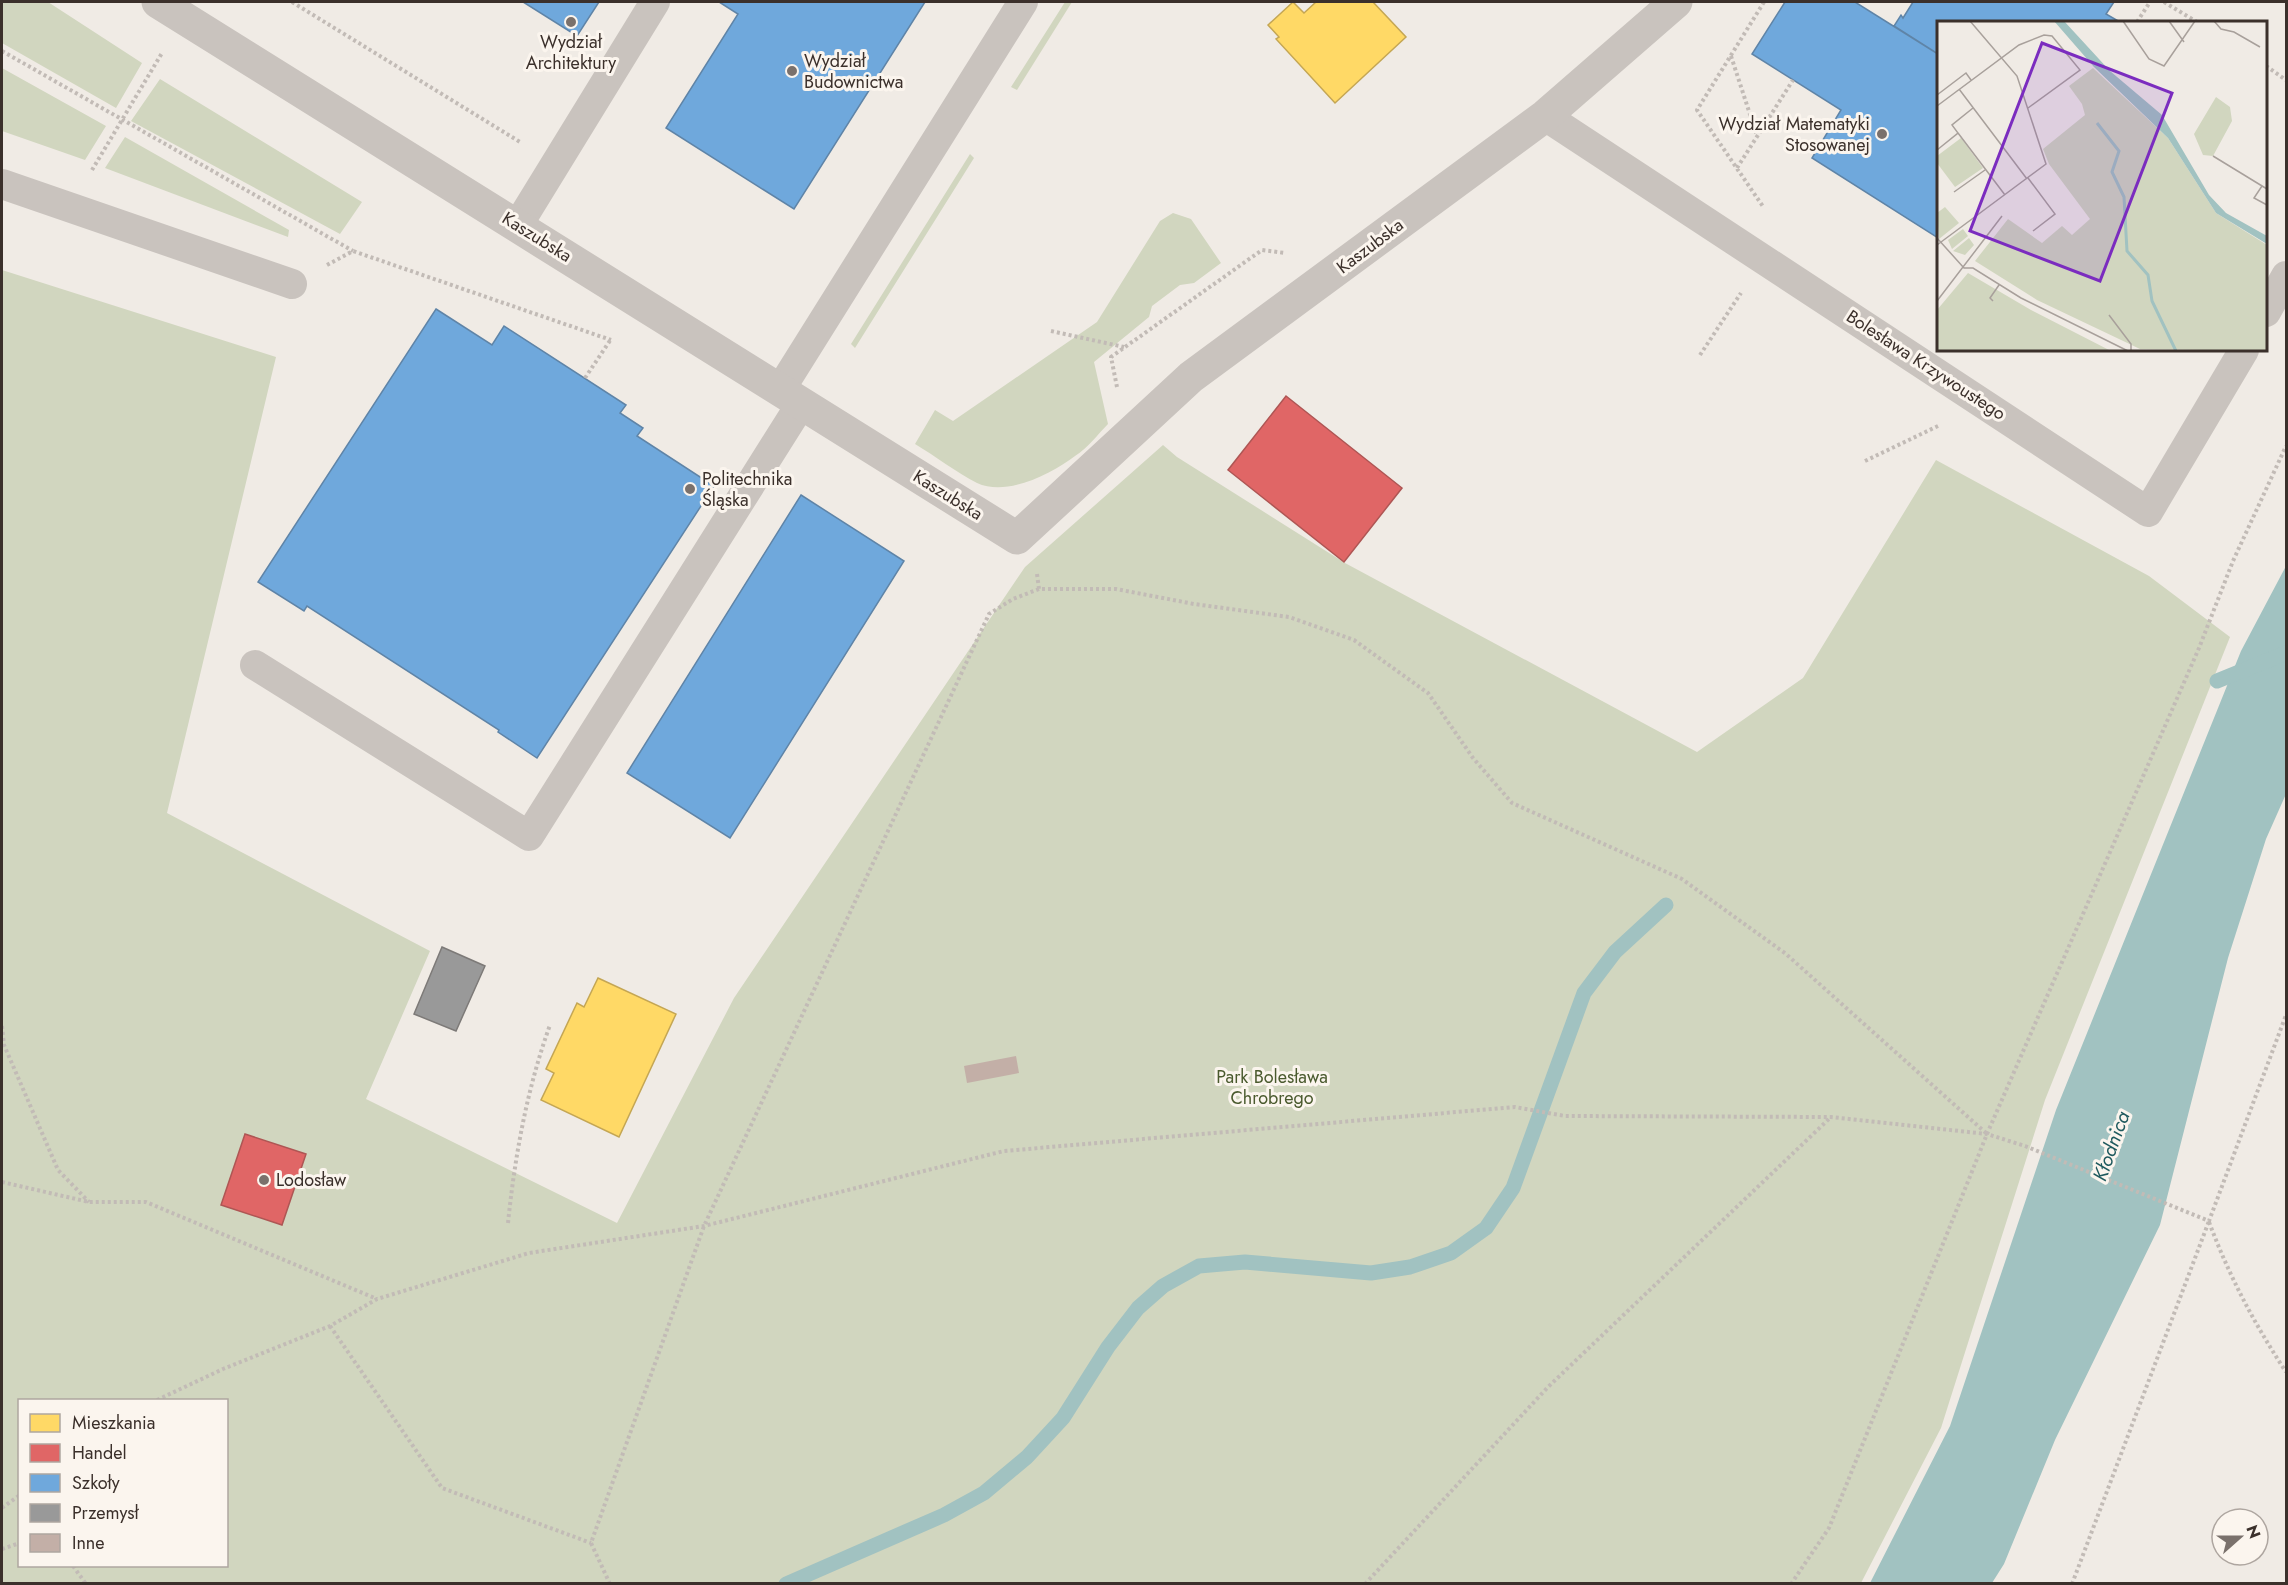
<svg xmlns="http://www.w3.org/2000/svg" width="2288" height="1585" font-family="Jost,sans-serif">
  <rect width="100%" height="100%" fill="#f0ebe5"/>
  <path fill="#d1d6bf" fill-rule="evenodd" d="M 2,2 L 48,2 L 142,63 L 116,108 L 2,43 Z
    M 1065,2 L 1072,2 L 1017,90 L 1011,87 Z
    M 2,68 L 106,126 L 85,160 L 2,131 Z
    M 160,79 L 362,202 L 340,234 L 131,121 Z
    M 125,137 L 289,230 L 288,237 L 105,168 Z
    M 970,154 L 974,158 L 855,348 L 851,344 Z
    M 1173,213 L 1191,219 L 1221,263 L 1194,283 L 1180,285 L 1152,306 L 1149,317 L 1094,362 L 1108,424 C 1098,434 1088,448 1075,456 C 1051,474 1007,497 977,483 C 956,472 935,456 915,444 L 935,410 L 953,421 L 1097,322 L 1160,221 Z
    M 2,270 L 276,357 L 167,813 L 430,951 L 366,1099 L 617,1223 L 734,998 L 1025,567 L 1163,445 L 1177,457 L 1345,563 L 1697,752 L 1803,678 L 1936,460 L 2149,576 L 2230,637 L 2045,1100 L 1941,1428 L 1861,1583 L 2,1583 ZM 20,1400 L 226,1400 L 226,1566 L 20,1566 Z"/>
  <path fill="#a1c2c1" d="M 2286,566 L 2286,794 L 2266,839 L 2228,958 L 2160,1225 L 2055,1440 L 2004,1564 L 1992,1583 L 1870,1583 L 1950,1426 L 2056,1110 L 2241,651 Z"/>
  <path fill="#ffd966" stroke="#c4a654" stroke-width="1.5" d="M 1293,2 L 1304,13 L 1316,2 L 1373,2 L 1406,37 L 1335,103 L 1276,39 L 1279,37 L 1268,25 Z
    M 598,978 L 676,1014 L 619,1137 L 541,1100 L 554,1073 L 546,1069 L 577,1003 L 584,1007 Z"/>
  <path fill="#e06666" stroke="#ae5654" stroke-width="1.5" d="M 1286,396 L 1402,488 L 1344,562 L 1228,470 Z
    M 245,1134 L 306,1154 L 282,1225 L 221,1205 Z"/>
  <path fill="#6fa8dc" stroke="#5f84a7" stroke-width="1.5" d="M 523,2 L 599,2 L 577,36 Z
    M 719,2 L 925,2 L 794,209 L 666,128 L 738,14 Z
    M 1785,2 L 1855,2 L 1938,54 L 1938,238 L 1812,158 L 1841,110 L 1752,54 Z
    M 1913,2 L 2114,2 L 2106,14 L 2120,22 L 1938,22 L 1938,54 L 1894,26 L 1901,15 L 1903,18 Z
    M 436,309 L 492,345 L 504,326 L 626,405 L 620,413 L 643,428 L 637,436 L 714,486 L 537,758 L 498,732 L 499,730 L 307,606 L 304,611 L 258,582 Z
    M 801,495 L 904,561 L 730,838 L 627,773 Z"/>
  <path fill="#999" stroke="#7d7a78" stroke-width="1.5" d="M 442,947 L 485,966 L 456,1031 L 414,1014 Z"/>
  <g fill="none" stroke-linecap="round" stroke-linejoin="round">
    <path stroke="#a1c2c1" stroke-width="15" d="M 2217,681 L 2286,653
      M 786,1584 L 944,1515 L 984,1493 L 1027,1457 L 1063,1418 L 1108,1347 L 1138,1308 L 1163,1286 L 1199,1266 L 1245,1262 L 1371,1273 L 1410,1267 L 1451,1253 L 1486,1228 L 1513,1188 L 1584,993 L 1615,952 L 1666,905"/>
  </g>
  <path fill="#c3afa7" d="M 1016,1056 L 1019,1073 L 967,1083 L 964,1066 Z"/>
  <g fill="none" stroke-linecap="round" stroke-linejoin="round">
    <path stroke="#c2bbb6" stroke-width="4" stroke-dasharray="3 3" stroke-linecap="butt" d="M 292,2 L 520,142
      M 1764,2 L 1697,110 L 1764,208
      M 2164,2 L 2197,22
      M 2137,22 L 2150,2
      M 2,51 L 353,251
      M 1731,56 L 1757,136
      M 2266,66 L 2286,80
      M 1737,168 L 1793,80
      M 92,170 L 162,53
      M 327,265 L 353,251 L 611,340
      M 1051,331 L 1124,347
      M 1700,355 L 1741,293
      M 585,378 L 611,339
      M 1117,387 L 1111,357 L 1262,250 L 1285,253
      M 1865,461 L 1940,425
      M 1037,574 L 1039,589
      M 2,1026 L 4,1045 L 58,1170 L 89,1202
      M 2,1182 L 89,1202 L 146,1202 L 377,1299
      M 2209,1222 C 2230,1278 2254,1323 2286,1372
      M 508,1223 C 515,1155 527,1089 550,1025
      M 330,1326 L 442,1488 L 591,1543
      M 157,1400 L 223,1369 L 330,1326 L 377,1299 L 529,1253 L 704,1226 L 1004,1151 L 1515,1107 L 1565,1116 L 1831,1117 L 1987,1134 L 2025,1146 L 2209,1221 L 2286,1015
      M 2,1508 L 20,1495
      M 2,1549 L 20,1543
      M 73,1566 L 86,1584
      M 610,1584 L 591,1543 L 704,1226 L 989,614 L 1013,599 L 1039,589 L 1116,589 L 1194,604 L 1289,617 L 1354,640 L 1428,693 L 1473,758 L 1512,803 L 1682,879 L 1786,954 L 1986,1133
      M 1365,1584 L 1548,1387 L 1831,1117
      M 1791,1584 L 1829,1528 L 1987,1134 L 2199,648 L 2233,561 L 2286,446
      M 2072,1584 L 2209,1221"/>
    <path stroke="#c9c3be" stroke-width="30" d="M 1545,116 L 2148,512 L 2244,350
      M 2,184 L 292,284
      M 518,225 L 655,2
      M 2266,312 L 2286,276
      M 780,390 L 1023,2
      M 255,665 L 529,836 L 801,404"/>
    <path stroke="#c9c3be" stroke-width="33" d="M 158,2 L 1017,538 L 1191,377 L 1545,116 L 1676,2"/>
  </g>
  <g fill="#7a716c" stroke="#fbf5ee" stroke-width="2">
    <circle cx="571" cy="22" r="6"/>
    <circle cx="792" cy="71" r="6"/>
    <circle cx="1882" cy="134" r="6"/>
    <circle cx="690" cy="489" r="6"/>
    <circle cx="264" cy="1180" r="6"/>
  </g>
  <g text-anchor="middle" stroke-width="6" stroke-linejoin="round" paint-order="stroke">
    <g font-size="18" fill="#3b302b" stroke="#fbf5ee" text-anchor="start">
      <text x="571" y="48" text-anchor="middle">Wydział<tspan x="571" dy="21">Architektury</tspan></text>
      <text x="804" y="67">Wydział<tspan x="804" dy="21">Budownictwa</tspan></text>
      <text x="1870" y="130" text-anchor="end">Wydział Matematyki<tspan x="1870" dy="21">Stosowanej</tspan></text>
      <text x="702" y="485">Politechnika<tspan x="702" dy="21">Śląska</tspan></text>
      <text x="276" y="1186">Lodosław</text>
    </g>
    <g font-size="18" fill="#3b302b" stroke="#fbf5ee">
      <text transform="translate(537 237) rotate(32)" y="6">Kaszubska</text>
      <text transform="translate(1370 246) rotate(-37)" y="6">Kaszubska</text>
      <text transform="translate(1926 365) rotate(33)" y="6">Bolesława Krzywoustego</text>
      <text transform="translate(948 495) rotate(32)" y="6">Kaszubska</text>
    </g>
    <g font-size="18" fill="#4a5a2e" stroke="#fbf5ee">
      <text x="1272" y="1083">Park Bolesława<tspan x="1272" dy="21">Chrobrego</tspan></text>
    </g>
    <g font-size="20" font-style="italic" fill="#1f5a5e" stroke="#fbf5ee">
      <text transform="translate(2111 1146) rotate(-70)" y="7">Kłodnica</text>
    </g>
  </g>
  <g transform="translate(1937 21)">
    <rect width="330" height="330" fill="#f0ebe5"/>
    <path d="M 156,47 L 231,117 L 279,192 L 330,224 L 330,330 L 203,328 L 100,279 L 38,240 L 71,198 L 105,222 L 125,205 L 135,214 L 153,198 L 112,143 L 106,128 L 148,94 L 145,83 L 132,65 ZM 279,76 L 293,86 L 295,100 L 276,135 L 266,134 L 257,113 ZM 24,117 L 46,147 L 18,166 L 0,142 L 0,135 ZM 8,186 L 22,202 L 2,218 L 0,192 ZM 26,208 L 31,215 L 15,228 L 11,219 ZM 32,217 L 37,224 L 28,234 L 16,230 ZM 31,252 L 94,289 L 174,330 L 0,330 L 0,289 Z" fill="#d1d6bf"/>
    <path d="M 117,0 L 127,0 L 173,50 L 225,94 L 272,174 L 289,192 L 330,215 L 330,223 L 279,192 L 231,117 L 157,46 Z" fill="#a1c2c1"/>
    <path fill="none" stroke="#a1c2c1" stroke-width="3" d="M 160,102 L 182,130 L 175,151 L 187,176 L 190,230 L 211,254 L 215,280 L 239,330"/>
    <path fill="none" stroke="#a8a09b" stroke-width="1.5" d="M 186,0 L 212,38 L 227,45 L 258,0M 232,0 L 247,21M 277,0 L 284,8 L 297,11 L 323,26M 22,68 L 90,158M 0,74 L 29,52 L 34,59M 0,85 L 82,24 L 107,14 L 115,15 L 143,49 L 91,87M 21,112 L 68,174M 0,129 L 21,112 L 15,104 L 36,87M 276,135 L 330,168M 91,157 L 118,193 L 96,210M 325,165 L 317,177 L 330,184M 17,171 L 48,149M 0,217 L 27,247 L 36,247 L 84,277 L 191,330M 0,224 L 109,143 L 80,55 L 33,0M 0,280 L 65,195M 56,280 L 53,277 L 62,264M 172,294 L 194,323 L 194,330"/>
    <path fill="#7b2cbf" fill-opacity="0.15" stroke="#7b2cbf" stroke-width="3" d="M 105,22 L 235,72 L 163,260 L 33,210 Z"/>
    <rect width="330" height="330" fill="none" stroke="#3b302b" stroke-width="3"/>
  </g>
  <rect width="2288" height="1585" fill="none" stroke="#3b302b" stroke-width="6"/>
  <rect x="18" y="1399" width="210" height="168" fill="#fbf5ee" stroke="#aea6a0" stroke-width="1.5"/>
  <rect x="30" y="1414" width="30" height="18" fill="#ffd966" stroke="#aea6a0" stroke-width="1.5"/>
  <text x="72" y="1429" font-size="18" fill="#3b302b">Mieszkania</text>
  <rect x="30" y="1444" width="30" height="18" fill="#e06666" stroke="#aea6a0" stroke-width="1.5"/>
  <text x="72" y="1459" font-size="18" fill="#3b302b">Handel</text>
  <rect x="30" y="1474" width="30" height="18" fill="#6fa8dc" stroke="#aea6a0" stroke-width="1.5"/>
  <text x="72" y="1489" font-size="18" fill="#3b302b">Szkoły</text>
  <rect x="30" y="1504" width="30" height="18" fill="#999999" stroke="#aea6a0" stroke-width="1.5"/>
  <text x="72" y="1519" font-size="18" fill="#3b302b">Przemysł</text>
  <rect x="30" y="1534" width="30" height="18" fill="#c3afa7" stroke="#aea6a0" stroke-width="1.5"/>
  <text x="72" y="1549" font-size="18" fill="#3b302b">Inne</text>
  <g transform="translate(2240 1537) rotate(69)"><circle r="28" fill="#fbf5ee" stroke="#aea6a0" stroke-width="1.5"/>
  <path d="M0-4.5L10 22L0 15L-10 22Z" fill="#7a716c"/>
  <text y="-9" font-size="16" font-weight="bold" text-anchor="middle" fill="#3b302b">N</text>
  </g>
</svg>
